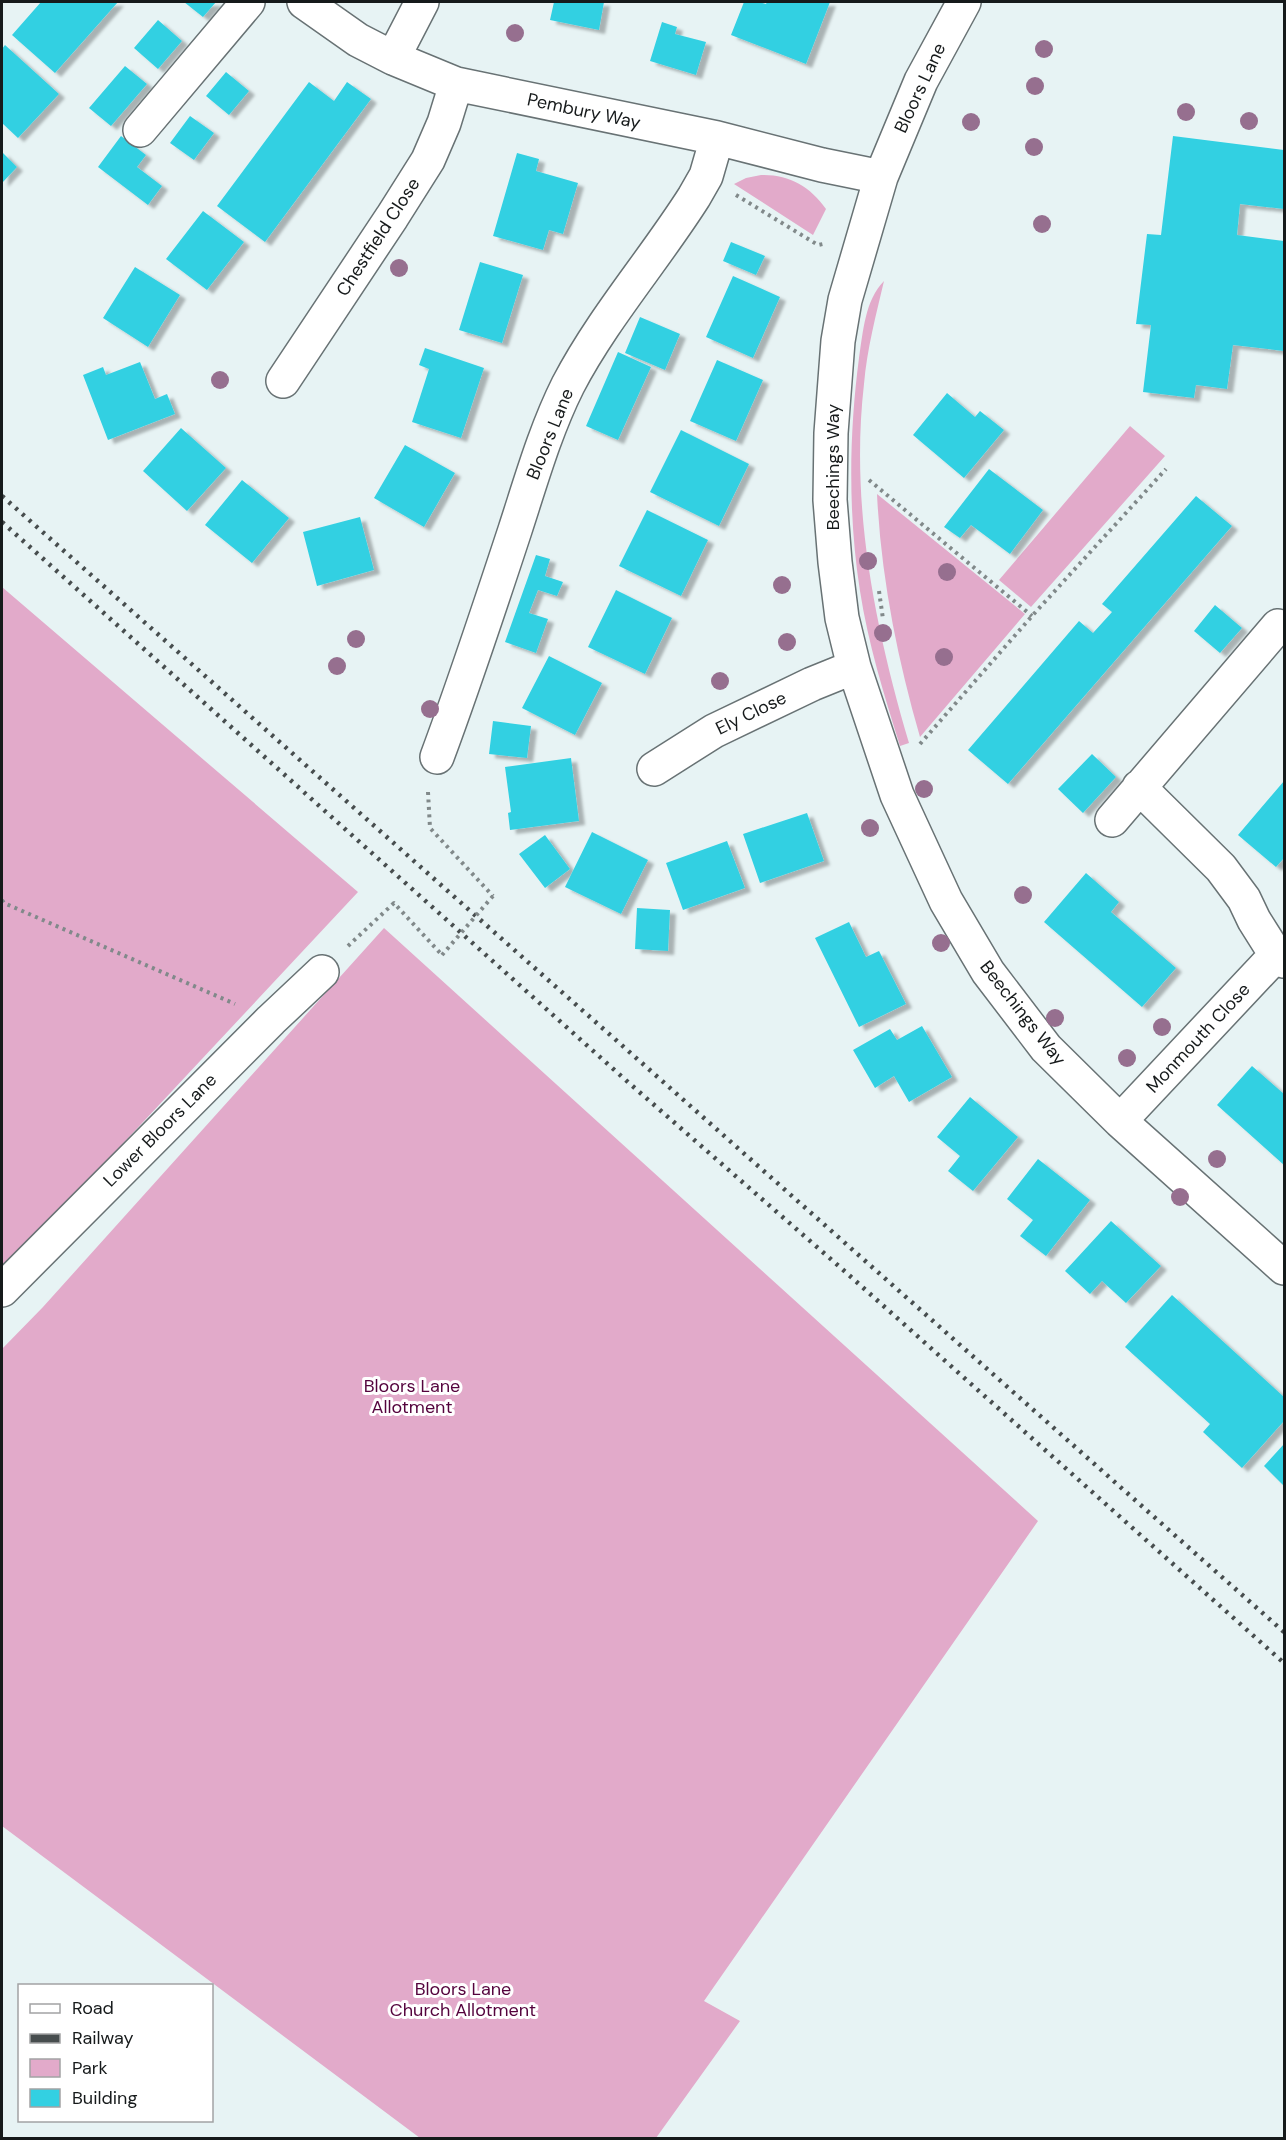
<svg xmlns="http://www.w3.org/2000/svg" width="1286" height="2140" font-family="'DM Sans',sans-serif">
  <defs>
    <filter id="shadow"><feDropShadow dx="6" dy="4" stdDeviation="1.5" flood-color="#0004"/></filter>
  </defs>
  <rect width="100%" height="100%" fill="#e7f3f4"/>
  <path fill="#e2aaca" d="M 761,175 C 788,174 810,186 826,209 L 813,235 L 734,184 L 746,178 Z
    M 884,281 C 876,315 867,349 864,384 C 850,506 875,627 909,743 L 900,746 C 884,695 868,643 860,591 C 848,515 849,434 859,358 C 863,332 865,300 884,281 Z
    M 1130,426 L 1165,456 L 1031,607 L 999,580 Z
    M 877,494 L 1025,614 L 920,737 C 897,657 881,577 877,494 Z
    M 2,587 L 358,892 L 2,1273 Z
    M 384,928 L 1038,1521 L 704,2001 L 740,2021 L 656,2138 L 420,2138 L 2,1826 L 2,1349 L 43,1307 Z"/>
  <path fill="#33d0e2" filter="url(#shadow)" d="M 41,2 L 118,2 L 55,73 L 12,35 Z
    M 184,2 L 216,2 L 203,17 Z
    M 554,2 L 604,2 L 599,30 L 550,20 Z
    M 744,2 L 759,2 L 766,4 L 767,2 L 830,2 L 806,64 L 731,35 Z
    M 158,20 L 182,41 L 158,69 L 134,48 Z
    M 662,22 L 677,27 L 675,34 L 706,42 L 696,75 L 650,61 Z
    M 5,45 L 59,94 L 18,138 L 2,123 L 2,49 Z
    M 125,66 L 147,84 L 111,126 L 89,108 Z
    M 226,72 L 249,91 L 229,115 L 206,96 Z
    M 309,82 L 334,101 L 347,82 L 371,99 L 265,242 L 217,206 Z
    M 190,116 L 214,133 L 194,160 L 170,143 Z
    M 121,136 L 146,155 L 137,167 L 162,186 L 148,205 L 98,167 Z
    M 1173,136 L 1284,150 L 1284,209 L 1240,204 L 1237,235 L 1284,241 L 1284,351 L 1233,345 L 1227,389 L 1196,385 L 1194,398 L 1143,392 L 1151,325 L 1136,324 L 1147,234 L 1161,235 Z
    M 2,152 L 17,167 L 2,183 Z
    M 517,153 L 539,159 L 536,171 L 578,183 L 563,234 L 549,230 L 543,250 L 493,236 Z
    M 203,211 L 244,242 L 207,290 L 166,259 Z
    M 731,242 L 765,256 L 756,275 L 723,261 Z
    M 480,262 L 523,275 L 502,343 L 459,330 Z
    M 135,267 L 180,295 L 148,347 L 103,318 Z
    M 733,276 L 780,297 L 753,358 L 706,337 Z
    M 640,317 L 680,334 L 665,370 L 625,353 Z
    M 425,348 L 484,368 L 461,438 L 412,422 L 429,369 L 419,365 Z
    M 618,352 L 651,367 L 618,440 L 586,426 Z
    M 717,360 L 763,380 L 736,441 L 690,421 Z
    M 140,362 L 155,399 L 167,394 L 175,414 L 108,440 L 83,375 L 103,367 L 106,375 Z
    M 947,393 L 975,417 L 980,411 L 1004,430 L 964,478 L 913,435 Z
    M 181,428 L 226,468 L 187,511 L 143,471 Z
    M 681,430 L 749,464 L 719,526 L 650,492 Z
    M 405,445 L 455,473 L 424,527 L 374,498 Z
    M 989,469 L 1043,510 L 1010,554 L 971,525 L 960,538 L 944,527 Z
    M 242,480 L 289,518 L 252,563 L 205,525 Z
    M 1196,496 L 1232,526 L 1008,784 L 968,750 L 1079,621 L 1093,633 L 1112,612 L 1102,604 Z
    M 647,510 L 708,540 L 681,596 L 619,566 Z
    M 360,517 L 374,570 L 317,586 L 303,532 Z
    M 536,555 L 550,559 L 545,576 L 563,582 L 557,596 L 538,590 L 529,613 L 548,619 L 536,653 L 505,642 Z
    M 616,590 L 672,618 L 645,674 L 588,647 Z
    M 1215,605 L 1242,628 L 1220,653 L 1194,631 Z
    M 549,656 L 602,683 L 575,735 L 522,708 Z
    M 493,721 L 531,726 L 527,758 L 489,754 Z
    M 1092,754 L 1116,777 L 1083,813 L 1058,789 Z
    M 571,758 L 579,821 L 510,830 L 508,813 L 511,812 L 505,767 Z
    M 1284,781 L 1284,858 L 1276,867 L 1238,835 Z
    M 807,813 L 824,861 L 760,883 L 743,834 Z
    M 592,832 L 648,860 L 621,914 L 565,887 Z
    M 545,835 L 570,869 L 545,888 L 519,854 Z
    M 727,841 L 745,888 L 683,910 L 666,863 Z
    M 1086,873 L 1119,902 L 1111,912 L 1176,968 L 1142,1007 L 1044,922 Z
    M 637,908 L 670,910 L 668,951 L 635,949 Z
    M 849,922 L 866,957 L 879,951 L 906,1004 L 859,1027 L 815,938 Z
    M 922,1026 L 952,1077 L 909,1102 L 894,1076 L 875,1088 L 853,1050 L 890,1029 L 897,1040 Z
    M 1252,1066 L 1284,1094 L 1284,1165 L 1217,1105 Z
    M 970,1097 L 1018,1137 L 973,1191 L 948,1171 L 960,1156 L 937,1137 Z
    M 1038,1159 L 1090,1200 L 1046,1256 L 1020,1236 L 1033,1220 L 1007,1199 Z
    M 1111,1221 L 1161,1266 L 1126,1303 L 1102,1281 L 1090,1294 L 1065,1271 Z
    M 1172,1295 L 1284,1397 L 1284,1421 L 1242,1468 L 1203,1432 L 1210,1424 L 1125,1347 Z
    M 1284,1444 L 1284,1486 L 1264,1466 Z"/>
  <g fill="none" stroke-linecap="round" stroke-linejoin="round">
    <g stroke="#687274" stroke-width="36">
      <path id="minor" d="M 304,2 L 358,40 L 393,58 L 456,84 L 717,138 L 822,165 L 881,177
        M 964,2 L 921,81 L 881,177 L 845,300 L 838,341 L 831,433 L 830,500 L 835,562 L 842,618 L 854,667 L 897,795 L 946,901 L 988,972 L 1046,1048 L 1120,1121 L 1284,1268
        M 393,58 L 422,2
        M 140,130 L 248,2
        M 283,381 L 392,217 L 428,160 L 444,123 L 456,84
        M 437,757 C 465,682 490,606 515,530 C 531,481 545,431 568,385 C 603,318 654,260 694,197 L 706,176 L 717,138
        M 654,769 L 714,731 L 812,684 L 854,667
        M 1139,787 L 1221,868 L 1244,899 L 1254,920 L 1276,955 L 1284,961
        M 1112,820 L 1278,626
        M 1120,1121 L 1276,955
        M 2,1290 L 271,1020 L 322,972"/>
    </g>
    <path stroke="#81898a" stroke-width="4" stroke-dasharray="3 4.5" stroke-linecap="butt" d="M 736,195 L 818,245 L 823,244
      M 869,480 L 1032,616
      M 879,591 L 883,619
      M 920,744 L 1032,616 L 1166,469
      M 428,792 L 430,828 L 493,896
      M 2,900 L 4,903 L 235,1004
      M 348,946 L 394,903 L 442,955"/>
    <use href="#minor" stroke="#fff" stroke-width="33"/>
    <path stroke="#474d4e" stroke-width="4.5" stroke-dasharray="3 6" stroke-linecap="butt" d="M 2,496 L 1284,1632
      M 2,522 L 629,1083 L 841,1268 L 1284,1663"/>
    <path stroke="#81898a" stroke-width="4" stroke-dasharray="3 4.5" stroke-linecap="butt" d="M 442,955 L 493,896"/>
  </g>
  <g fill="#966f8f">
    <circle cx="515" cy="33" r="9"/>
    <circle cx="1044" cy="49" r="9"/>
    <circle cx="1035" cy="86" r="9"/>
    <circle cx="1186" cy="112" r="9"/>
    <circle cx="1249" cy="121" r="9"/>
    <circle cx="971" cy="122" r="9"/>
    <circle cx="1034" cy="147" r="9"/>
    <circle cx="1042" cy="224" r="9"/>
    <circle cx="399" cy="268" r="9"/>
    <circle cx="220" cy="380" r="9"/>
    <circle cx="868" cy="561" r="9"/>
    <circle cx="947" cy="572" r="9"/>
    <circle cx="782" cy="585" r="9"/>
    <circle cx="883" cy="633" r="9"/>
    <circle cx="356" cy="639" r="9"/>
    <circle cx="787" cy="642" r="9"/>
    <circle cx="944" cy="657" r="9"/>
    <circle cx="337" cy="666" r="9"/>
    <circle cx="720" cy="681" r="9"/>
    <circle cx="430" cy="709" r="9"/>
    <circle cx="924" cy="789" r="9"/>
    <circle cx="870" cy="828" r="9"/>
    <circle cx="1023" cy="895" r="9"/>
    <circle cx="941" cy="943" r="9"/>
    <circle cx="1055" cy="1018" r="9"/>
    <circle cx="1162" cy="1027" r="9"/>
    <circle cx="1127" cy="1058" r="9"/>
    <circle cx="1217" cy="1159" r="9"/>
    <circle cx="1180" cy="1197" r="9"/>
  </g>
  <g text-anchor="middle" stroke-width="6" stroke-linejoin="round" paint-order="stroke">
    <g font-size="18" fill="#161a1b" stroke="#fff">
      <text transform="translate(920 88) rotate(-65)" y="6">Bloors Lane</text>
      <text transform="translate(584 111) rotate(12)" y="6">Pembury Way</text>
      <text transform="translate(378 237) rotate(-57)" y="6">Chestfield Close</text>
      <text transform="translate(550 434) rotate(-68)" y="6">Bloors Lane</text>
      <text transform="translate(833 467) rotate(-90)" y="6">Beechings Way</text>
      <text transform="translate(751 713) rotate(-26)" y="6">Ely Close</text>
      <text transform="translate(1023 1013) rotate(52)" y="6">Beechings Way</text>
      <text transform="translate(1198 1038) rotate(-47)" y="6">Monmouth Close</text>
      <text transform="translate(160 1130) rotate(-45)" y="6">Lower Bloors Lane</text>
    </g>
    <g font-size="18" fill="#54033d" stroke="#fff">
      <text x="412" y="1392">Bloors Lane<tspan x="412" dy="21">Allotment</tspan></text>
      <text x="463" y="1995">Bloors Lane<tspan x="463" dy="21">Church Allotment</tspan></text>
    </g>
  </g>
  <rect width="1286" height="2140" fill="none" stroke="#161a1b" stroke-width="6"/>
  <rect x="18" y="1984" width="195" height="138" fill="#ffffff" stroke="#a2a3a4" stroke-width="1.5"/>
  <rect x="30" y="2004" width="30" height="9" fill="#ffffff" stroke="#a2a3a4" stroke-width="1.5"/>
  <text x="72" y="2014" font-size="18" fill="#161a1b">Road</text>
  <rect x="30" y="2034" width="30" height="9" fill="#474d4e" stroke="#a2a3a4" stroke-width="1.5"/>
  <text x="72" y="2044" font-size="18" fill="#161a1b">Railway</text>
  <rect x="30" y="2059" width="30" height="18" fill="#e2aaca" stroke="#a2a3a4" stroke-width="1.5"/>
  <text x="72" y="2074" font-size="18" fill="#161a1b">Park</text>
  <rect x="30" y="2089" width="30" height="18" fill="#33d0e2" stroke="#a2a3a4" stroke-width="1.5"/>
  <text x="72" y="2104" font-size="18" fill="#161a1b">Building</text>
</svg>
